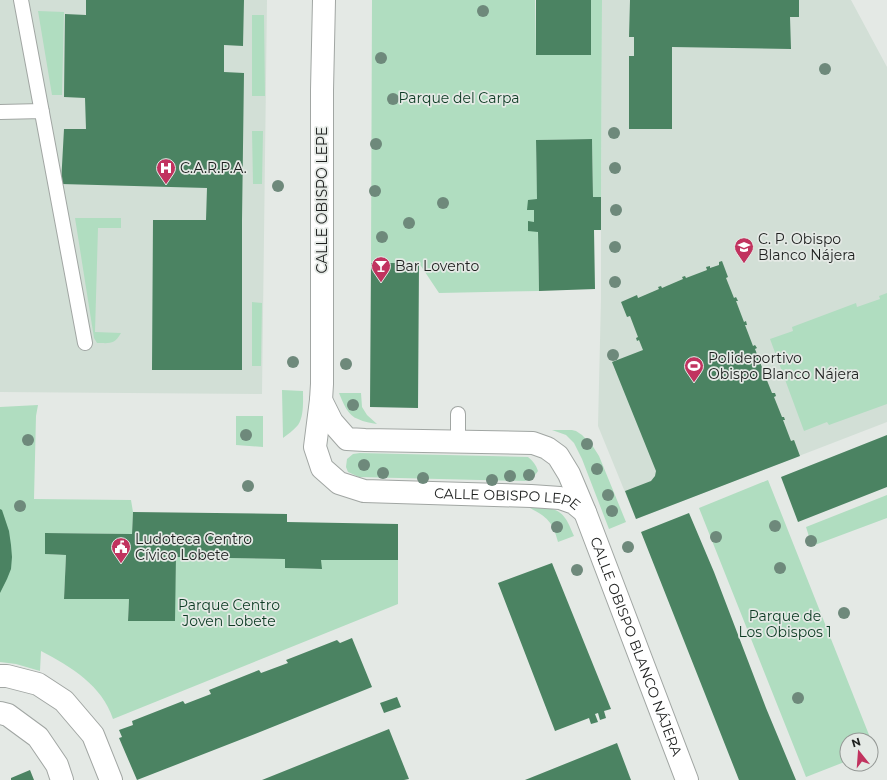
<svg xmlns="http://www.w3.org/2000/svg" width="887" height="780" font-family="Montserrat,sans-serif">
  <rect width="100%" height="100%" fill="#e4e9e5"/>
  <path fill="#d2dfd6" d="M 0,0 L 267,0 L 262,394 L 0,392 Z
    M 602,0 L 851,0 L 887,67 L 887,422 L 636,519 L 598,426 L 601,299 L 601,197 Z"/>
  <path fill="#b0ddc0" d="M 372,0 L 535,0 L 536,55 L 591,0 L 602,0 L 601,197 L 593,197 L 592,139 L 536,140 L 539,291 L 439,293 L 419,263 L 371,263 Z
    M 38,11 L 64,12 L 62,95 L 52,95 Z
    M 252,15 L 264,15 L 265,96 L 252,96 Z
    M 252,131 L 263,131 L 262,184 L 253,184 Z
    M 75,218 L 121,218 L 121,228 L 98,228 L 95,332 L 121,333 C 114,345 110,343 97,343 L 94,338 Z
    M 887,293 L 887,404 L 829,425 L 827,422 L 804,431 L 770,339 L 793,331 L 792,327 L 856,303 L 857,307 L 880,299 L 879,296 Z
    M 252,302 L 262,303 L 261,366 L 252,366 Z
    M 282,390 L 303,391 C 303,402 304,416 298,425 C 294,430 288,434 283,438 Z
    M 339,393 L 361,393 L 362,407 L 367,415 L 377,424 C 371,423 364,422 358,419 C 348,416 343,403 339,393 Z
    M 38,405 L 36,416 L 34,499 L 131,500 L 133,512 L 132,534 L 45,533 L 45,554 L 66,555 L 64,599 L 129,599 L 128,621 L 174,621 L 176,557 L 285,559 L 285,568 L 321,569 L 321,560 L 398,560 L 398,604 L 113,719 C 102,685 71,667 41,651 L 40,671 L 16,664 L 0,662 L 0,407 Z
    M 236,416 L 263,416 L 263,447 L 236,445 Z
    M 552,430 L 572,430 L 576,431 L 582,435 L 592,445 L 599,456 L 626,522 L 609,529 L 582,459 L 574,443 L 566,435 Z
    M 360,453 L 528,457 C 533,461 536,465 538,471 L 533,478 L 525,481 L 359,477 L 348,472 L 346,467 L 347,459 L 353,454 Z
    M 768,480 L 875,750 L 871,751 L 871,740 L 847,740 L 847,761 L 806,777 L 699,508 Z
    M 887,495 L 887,518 L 812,546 L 806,527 Z
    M 541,507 C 563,509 566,517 574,536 L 558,542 C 553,522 547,517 530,508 Z"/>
  <path fill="#4b8362" d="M 86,0 L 244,0 L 243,46 L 224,45 L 224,72 L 244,73 L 242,220 L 242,370 L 152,370 L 153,220 L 206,220 L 207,188 L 61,184 L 64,129 L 86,129 L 85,98 L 64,97 L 65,14 L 86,15 Z
    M 536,0 L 591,0 L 591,55 L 536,55 Z
    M 630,0 L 799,0 L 799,17 L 790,17 L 791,49 L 672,47 L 672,129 L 629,129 L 629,56 L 634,56 L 634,37 L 629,37 Z
    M 592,139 L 593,197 L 601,197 L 601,230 L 594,230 L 595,289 L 539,291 L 538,232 L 528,231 L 528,221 L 534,222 L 534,210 L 527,210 L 528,200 L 537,199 L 536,140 Z
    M 722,261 L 728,277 L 726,278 L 734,298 L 736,297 L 738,301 L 736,301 L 744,322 L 746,321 L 747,325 L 745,325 L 753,346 L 755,345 L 757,348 L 755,349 L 763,370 L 765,369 L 766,372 L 764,373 L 772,393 L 775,393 L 776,396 L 774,397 L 782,417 L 784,417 L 785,420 L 783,420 L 791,441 L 794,440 L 800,456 L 636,519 L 625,491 L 651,481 L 655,476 L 656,471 L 612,362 L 643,350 L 639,340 L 637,341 L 636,338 L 638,337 L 630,316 L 627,317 L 621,302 L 637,295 L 638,298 L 659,289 L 658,287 L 661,286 L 662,288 L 683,279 L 682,277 L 685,276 L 686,278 L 707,270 L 706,267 L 710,266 L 710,268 L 719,265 L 719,262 Z
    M 371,263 L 419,263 L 418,408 L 370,407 Z
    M 887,435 L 887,487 L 798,522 L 781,477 Z
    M 0,509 L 2,510 L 9,531 L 11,545 L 12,557 L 11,569 L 7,579 L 0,593 Z
    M 133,512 L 287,514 L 287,522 L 398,524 L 398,560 L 321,560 L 322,569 L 285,568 L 285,559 L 176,557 L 175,621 L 128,621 L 129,599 L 64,599 L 66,555 L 45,554 L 45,533 L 132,534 Z
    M 689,513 L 714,572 L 766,708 L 796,780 L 739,780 L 641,532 Z
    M 552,563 L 611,709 L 604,711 L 606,718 L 600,720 L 598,713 L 595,714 L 598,722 L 591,724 L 589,718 L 555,731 L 498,583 Z
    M 352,638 L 372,687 L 255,734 L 137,780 L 119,738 L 122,737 L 119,730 L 133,725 L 132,721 L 183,701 L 185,704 L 211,694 L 209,690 L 259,670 L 261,673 L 288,663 L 286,660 L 337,640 L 340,643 Z
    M 397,697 L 401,707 L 384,713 L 380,703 Z
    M 389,729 L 409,779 L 404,780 L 262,780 Z
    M 617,743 L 631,780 L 525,780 Z
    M 30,770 L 34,780 L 11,780 L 11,778 Z"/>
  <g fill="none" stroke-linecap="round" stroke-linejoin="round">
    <g stroke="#a1a6a3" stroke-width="16">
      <path id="service" d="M 21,0 L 85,343
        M 0,112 L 42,111
        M 458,414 L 458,441"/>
    </g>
    <g stroke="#a1a6a3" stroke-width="24">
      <g id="minor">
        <path id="s1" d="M 324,0 L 322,90 L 322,384 L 321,400 L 315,447 L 322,468 L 339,483 L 364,491 L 531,496 L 560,498 L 574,503 L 585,512"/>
        <path id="s2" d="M 321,400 L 332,422 L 347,439 L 365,440 L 533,443 L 547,448 L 558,456 L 569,474 L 585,512 L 687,780"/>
        <path d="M 0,676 L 7,676 L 38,684 L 64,701 L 93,735 L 111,780"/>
        <path d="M 0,713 L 8,715 L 38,737 L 57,765 L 62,780"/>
      </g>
    </g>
    <use href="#service" stroke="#fff" stroke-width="14"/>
    <use href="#minor" stroke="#fff" stroke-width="22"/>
  </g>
  <g fill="#6e897b">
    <circle cx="483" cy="11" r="6"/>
    <circle cx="381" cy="58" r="6"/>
    <circle cx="825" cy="69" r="6"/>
    <circle cx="393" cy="99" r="6"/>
    <circle cx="614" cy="133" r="6"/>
    <circle cx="376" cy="144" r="6"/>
    <circle cx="615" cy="168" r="6"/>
    <circle cx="278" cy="186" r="6"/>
    <circle cx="375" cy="191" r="6"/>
    <circle cx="443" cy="203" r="6"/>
    <circle cx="616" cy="210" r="6"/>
    <circle cx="409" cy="223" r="6"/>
    <circle cx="382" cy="237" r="6"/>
    <circle cx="615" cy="247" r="6"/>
    <circle cx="615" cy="282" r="6"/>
    <circle cx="613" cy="355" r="6"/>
    <circle cx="293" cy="362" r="6"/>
    <circle cx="346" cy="364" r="6"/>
    <circle cx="353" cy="405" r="6"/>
    <circle cx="246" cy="435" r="6"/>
    <circle cx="28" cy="440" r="6"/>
    <circle cx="587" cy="444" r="6"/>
    <circle cx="364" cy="465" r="6"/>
    <circle cx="597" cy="469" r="6"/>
    <circle cx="383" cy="473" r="6"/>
    <circle cx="529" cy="475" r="6"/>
    <circle cx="510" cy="476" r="6"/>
    <circle cx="423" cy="478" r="6"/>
    <circle cx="492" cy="480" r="6"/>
    <circle cx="248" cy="486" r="6"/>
    <circle cx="608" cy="495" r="6"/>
    <circle cx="20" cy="506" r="6"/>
    <circle cx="612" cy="511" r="6"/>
    <circle cx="775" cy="526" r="6"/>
    <circle cx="557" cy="527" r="6"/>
    <circle cx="716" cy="537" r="6"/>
    <circle cx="811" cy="541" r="6"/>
    <circle cx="628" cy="547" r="6"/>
    <circle cx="780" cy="568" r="6"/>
    <circle cx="577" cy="570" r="6"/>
    <circle cx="844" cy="613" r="6"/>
    <circle cx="798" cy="698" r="6"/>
  </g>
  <defs>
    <g id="hospital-pin" transform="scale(1)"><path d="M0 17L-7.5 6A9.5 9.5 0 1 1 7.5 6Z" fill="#c1335f" stroke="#e4e9e5"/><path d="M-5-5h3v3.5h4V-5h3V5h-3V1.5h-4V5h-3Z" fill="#fff"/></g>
    <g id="school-pin" transform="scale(1)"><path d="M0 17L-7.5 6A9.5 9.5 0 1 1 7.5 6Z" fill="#c1335f" stroke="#e4e9e5"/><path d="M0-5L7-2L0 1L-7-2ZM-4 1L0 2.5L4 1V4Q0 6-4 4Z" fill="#fff"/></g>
    <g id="bar-pin" transform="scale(1)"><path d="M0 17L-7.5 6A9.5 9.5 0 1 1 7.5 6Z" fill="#c1335f" stroke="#e4e9e5"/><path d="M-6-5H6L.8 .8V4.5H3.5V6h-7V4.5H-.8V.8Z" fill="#fff"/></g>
    <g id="stadium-pin" transform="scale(1)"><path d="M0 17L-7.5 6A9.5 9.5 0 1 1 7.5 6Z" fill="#c1335f" stroke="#e4e9e5"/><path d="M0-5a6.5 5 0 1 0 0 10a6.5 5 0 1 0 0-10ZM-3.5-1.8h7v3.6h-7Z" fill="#fff"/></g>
    <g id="civic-pin" transform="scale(1)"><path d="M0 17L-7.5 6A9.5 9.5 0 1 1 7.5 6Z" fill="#c1335f" stroke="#e4e9e5"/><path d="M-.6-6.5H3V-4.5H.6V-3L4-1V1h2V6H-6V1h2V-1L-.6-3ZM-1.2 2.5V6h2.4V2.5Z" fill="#fff"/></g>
  </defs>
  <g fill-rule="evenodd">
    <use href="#hospital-pin" x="166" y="168"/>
    <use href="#school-pin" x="744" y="247"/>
    <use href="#bar-pin" x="381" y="266"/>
    <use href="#stadium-pin" x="694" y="366"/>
    <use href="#civic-pin" x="121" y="547"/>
  </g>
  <g text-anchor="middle" stroke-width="3.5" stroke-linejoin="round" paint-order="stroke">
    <g font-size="14" fill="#0d3b24" stroke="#e4e9e5">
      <text x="459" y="103">Parque del Carpa</text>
      <text x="229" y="610">Parque Centro<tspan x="229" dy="16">Joven Lobete</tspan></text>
      <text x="785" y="621">Parque de<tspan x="785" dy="16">Los Obispos 1</tspan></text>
    </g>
    <g font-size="14" fill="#1d1f1e" stroke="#e4e9e5" text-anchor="start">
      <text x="180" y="173">C.A.R.P.A.</text>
      <text x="758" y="244">C. P. Obispo<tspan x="758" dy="16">Blanco Nájera</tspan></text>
      <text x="395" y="271">Bar Lovento</text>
      <text x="708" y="363">Polideportivo<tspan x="708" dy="16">Obispo Blanco Nájera</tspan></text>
      <text x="135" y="544">Ludoteca Centro<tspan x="135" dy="16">Cívico Lobete</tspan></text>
    </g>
    <g font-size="14" fill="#1d1f1e" stroke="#e4e9e5">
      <text transform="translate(322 200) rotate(-90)" y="5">CALLE OBISPO LEPE</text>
      <text dy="5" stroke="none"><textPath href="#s1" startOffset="662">CALLE OBISPO LEPE</textPath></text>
      <text dy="5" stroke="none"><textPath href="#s2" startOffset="468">CALLE OBISPO BLANCO NÁJERA</textPath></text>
    </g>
  </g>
  <g transform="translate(859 752) rotate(343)"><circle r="19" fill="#e4e9e5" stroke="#949895"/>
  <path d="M0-3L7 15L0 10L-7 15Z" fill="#c1335f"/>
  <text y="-6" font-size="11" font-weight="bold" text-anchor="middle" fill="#1d1f1e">N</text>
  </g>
</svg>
